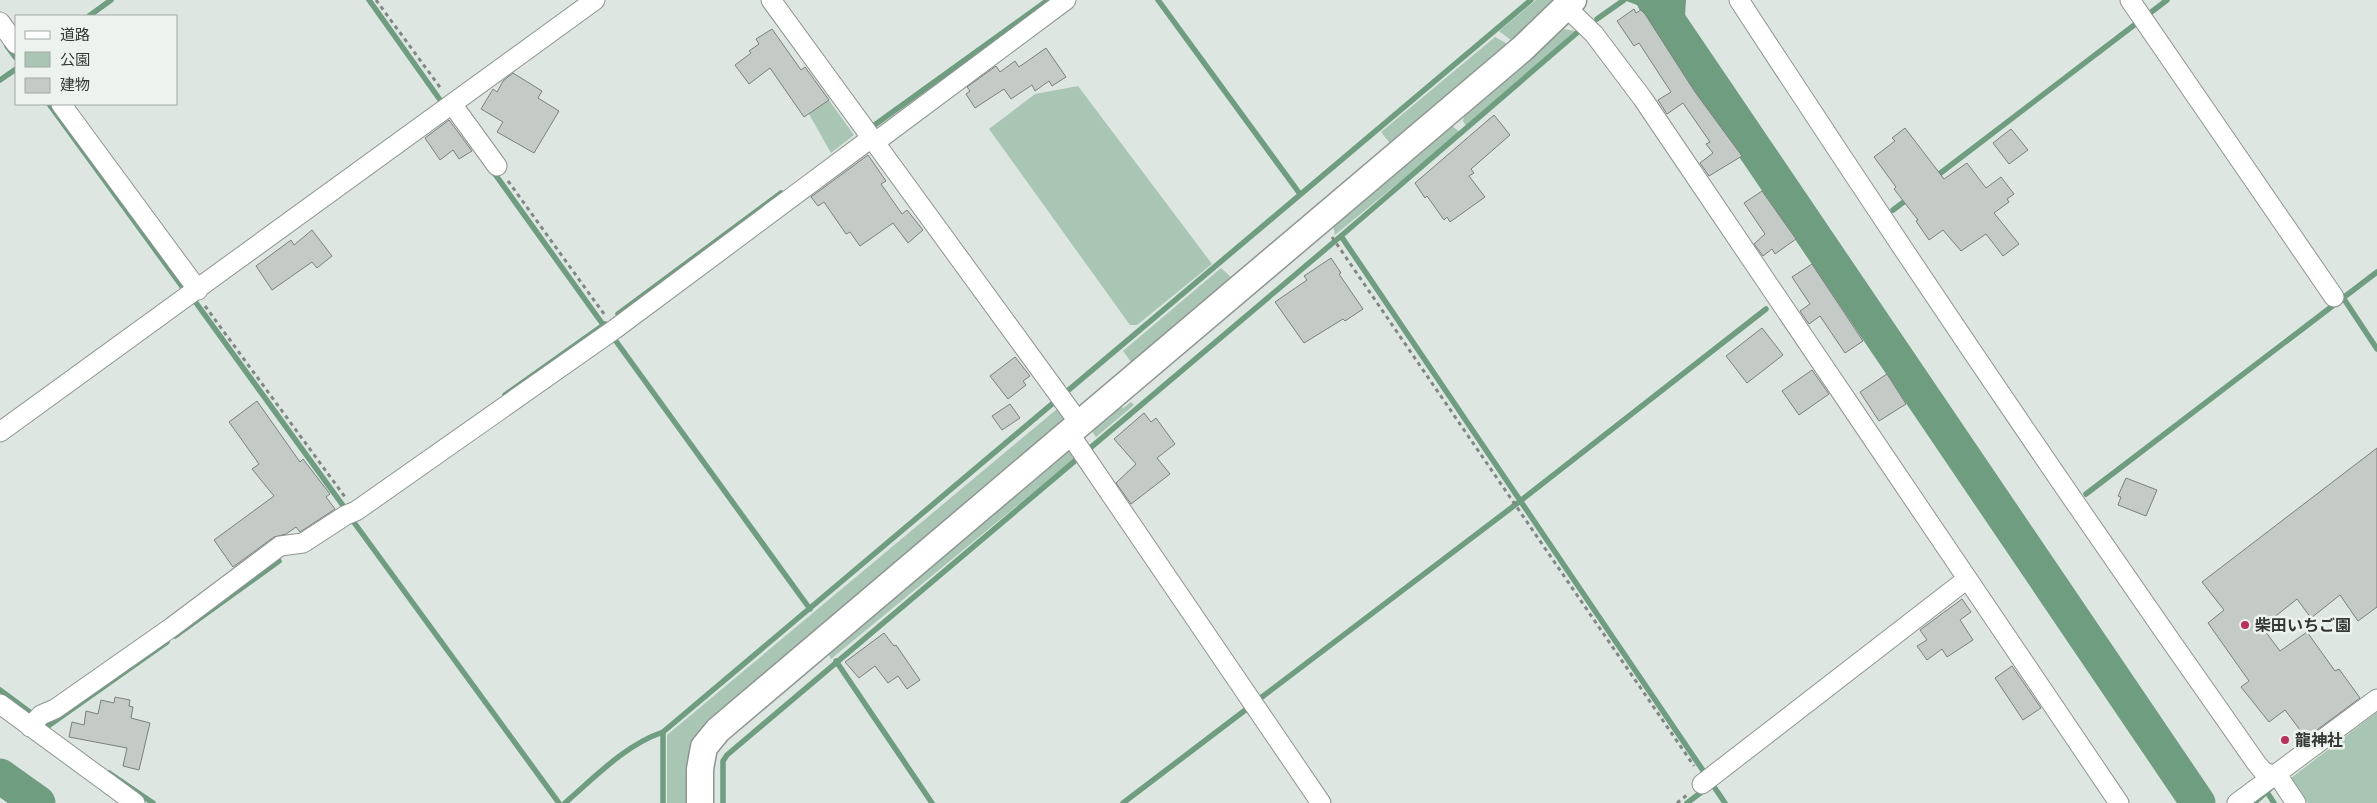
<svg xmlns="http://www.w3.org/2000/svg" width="2377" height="803" font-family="'Noto Sans','Noto Sans JP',sans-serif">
  <rect width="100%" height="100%" fill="#dee6e1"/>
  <path fill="#a8c6b3" d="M 1536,0 L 1560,0 L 1525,32 L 1511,40 L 1499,31 Z
    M 1564,29 L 1575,31 L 1466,126 L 1463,121 L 1464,116 Z
    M 1495,37 L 1506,43 L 1507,49 L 1393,147 L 1381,132 Z
    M 1078,86 L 1212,264 L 1137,325 L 1130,325 L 989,129 L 1035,94 Z
    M 828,99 L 854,135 L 831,153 L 809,114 Z
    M 1452,126 L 1460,132 L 1335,235 L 1333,225 Z
    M 1221,268 L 1233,279 L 1134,366 L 1123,351 Z
    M 1131,402 L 1134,405 L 1096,437 L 1091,430 L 1119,405 L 1123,408 Z
    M 1057,409 L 1066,420 L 701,733 L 690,803 L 667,803 L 667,735 Z
    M 1068,449 L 1073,451 L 1076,457 L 831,659 L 826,650 Z
    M 2377,712 L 2377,803 L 2308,803 L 2291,778 Z"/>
  <path fill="#6e9d80" d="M 1624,0 L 1686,0 L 1684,34 L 1672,42 L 1647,9 Z"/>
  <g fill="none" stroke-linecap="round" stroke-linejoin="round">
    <path stroke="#6e9d80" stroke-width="5.5" d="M 369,0 L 443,104
      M 1158,0 L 1300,194
      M 89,16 L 111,0
      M 1597,19 L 1624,0
      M 7,46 L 16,58
      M 0,80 L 16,69
      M 49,104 L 186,292
      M 869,129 L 1048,0
      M 492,170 L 604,326
      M 1934,178 L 2167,0
      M 1893,210 L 1909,198
      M 1341,236 L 1725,803
      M 2340,293 L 2377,349
      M 194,300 L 347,511
      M 618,314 L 781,193
      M 613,337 L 810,609
      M 505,395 L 605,324
      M 2086,494 L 2377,272
      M 353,521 L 559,803
      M 175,636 L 279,561
      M 836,661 L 932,803
      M 0,690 L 35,716
      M 1258,700 L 1519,502 L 1766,309
      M 48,726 L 167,642
      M 109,773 L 153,803
      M 2267,792 L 2274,803
      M 565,803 C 595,777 625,745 663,732
      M 663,803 L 663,732 L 1531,0
      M 723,803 L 723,761 L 727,755 L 1341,236 L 1578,32
      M 1123,803 L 1248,708
      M 1687,803 L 1703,791
      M 2254,803 L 2271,788"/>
    <path stroke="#6e9d80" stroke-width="35" d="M 1654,0 L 2198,803
      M 0,776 L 38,803"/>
  </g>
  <path fill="#c4cbc6" stroke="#7a817c" d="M 1634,9 L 1636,13 L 1641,10 L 1645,14 L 1695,92 L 1742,156 L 1709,176 L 1700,163 L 1713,153 L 1706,144 L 1710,142 L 1683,103 L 1667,114 L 1658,100 L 1671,92 L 1639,43 L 1634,46 L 1617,21 Z
    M 772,29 L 801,70 L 805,67 L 829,100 L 804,117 L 770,68 L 749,84 L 735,65 L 751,53 L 749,51 L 759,44 L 756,39 Z
    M 1046,48 L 1066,77 L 1052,86 L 1049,81 L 1035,91 L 1032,85 L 1011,99 L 1004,89 L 975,108 L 966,94 L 970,91 L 967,87 L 996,66 L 1000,72 L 1015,61 L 1019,67 Z
    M 513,73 L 542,91 L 538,98 L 559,111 L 534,153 L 497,132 L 503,122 L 481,109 L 493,89 L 497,92 L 503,81 Z
    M 1494,115 L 1510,135 L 1471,169 L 1474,173 L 1469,176 L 1485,197 L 1450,222 L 1447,217 L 1444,220 L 1427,196 L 1425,198 L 1415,183 Z
    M 449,120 L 472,151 L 459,159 L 453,150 L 440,160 L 425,138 Z
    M 1905,128 L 1944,179 L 1967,163 L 1986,188 L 2001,177 L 2014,194 L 2007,199 L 2009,202 L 1994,213 L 2019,244 L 2003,256 L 1986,234 L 1961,251 L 1943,230 L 1929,240 L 1916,221 L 1918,220 L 1894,189 L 1896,187 L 1874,157 L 1895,141 L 1892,138 Z
    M 2011,129 L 2028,150 L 2009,164 L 1993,143 Z
    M 868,155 L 886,181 L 881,184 L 902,214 L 907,210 L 923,230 L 908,243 L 893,223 L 860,246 L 850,232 L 846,234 L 824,202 L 818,206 L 811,197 Z
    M 1762,191 L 1796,239 L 1775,254 L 1772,249 L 1763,256 L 1754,244 L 1765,234 L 1744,203 Z
    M 312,230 L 332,256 L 317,268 L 312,262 L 272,290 L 256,266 L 291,240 L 294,245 Z
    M 1331,258 L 1341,273 L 1339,274 L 1363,309 L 1345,321 L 1343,319 L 1304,343 L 1275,302 L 1307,280 L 1304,276 Z
    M 1812,264 L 1863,341 L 1845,353 L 1820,316 L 1809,324 L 1800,311 L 1810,304 L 1792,277 Z
    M 1762,328 L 1783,355 L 1747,383 L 1726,356 Z
    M 1015,357 L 1030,376 L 1023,381 L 1026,385 L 1008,399 L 990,376 Z
    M 1812,370 L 1829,394 L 1799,415 L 1782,391 Z
    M 1887,374 L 1906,404 L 1879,421 L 1860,392 Z
    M 257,401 L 300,462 L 303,459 L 330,494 L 326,497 L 335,509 L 300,532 L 296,527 L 286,534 L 274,537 L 233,567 L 214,540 L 274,496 L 252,469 L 259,464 L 229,422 Z
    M 1010,404 L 1020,418 L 1002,430 L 992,416 Z
    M 1144,413 L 1151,422 L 1156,418 L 1175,444 L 1157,458 L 1170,474 L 1131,504 L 1116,483 L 1136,464 L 1114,439 Z
    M 2377,448 L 2377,607 L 2358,621 L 2340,595 L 2311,618 L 2297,599 L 2262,627 L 2280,651 L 2307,632 L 2335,671 L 2339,669 L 2360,698 L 2306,738 L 2285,710 L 2269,722 L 2241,687 L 2249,681 L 2208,623 L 2224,610 L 2202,582 Z
    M 2126,478 L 2157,490 L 2146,516 L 2118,505 L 2121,497 L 2118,496 Z
    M 1962,599 L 1971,612 L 1960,620 L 1973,640 L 1947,657 L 1942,649 L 1927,660 L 1917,646 L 1927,640 L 1920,630 Z
    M 884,633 L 894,646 L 896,645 L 920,680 L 907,689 L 898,676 L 888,683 L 875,666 L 859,678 L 845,662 Z
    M 2012,666 L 2041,708 L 2023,720 L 1995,678 Z
    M 115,697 L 130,700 L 129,706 L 133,707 L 131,718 L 150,723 L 139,770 L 123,766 L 127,748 L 69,737 L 72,722 L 84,725 L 86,711 L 98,714 L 101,700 L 114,703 Z"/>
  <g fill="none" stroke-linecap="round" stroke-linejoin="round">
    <g stroke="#8e9591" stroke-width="21">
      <path id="street" d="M 771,0 L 1080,424
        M 1739,0 C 1907,258 2080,513 2257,764 L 2263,771 L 2280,779 L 2296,803
        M 2130,0 L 2334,297
        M 1566,7 L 1594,34 L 1643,99 L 2119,803
        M 0,22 L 16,44
        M 61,104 L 198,290
        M 452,104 L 497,166
        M 874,143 L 1066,0
        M 0,432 L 595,0
        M 1069,433 L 1321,803
        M 0,704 L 135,803
        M 30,727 L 41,715 L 55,709 L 172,627 L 280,546 L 303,543 L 346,515 L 356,511 L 615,329 L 870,139
        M 1702,784 L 1967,579
        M 2237,803 L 2377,699"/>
    </g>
    <g stroke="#8e9591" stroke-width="29">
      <path id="secondary" d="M 700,803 L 700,769 L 704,747 L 718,730 L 1522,49 L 1573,0"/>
    </g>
    <path stroke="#828784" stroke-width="3" stroke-dasharray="4 4" stroke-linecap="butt" d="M 376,0 L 442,90
      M 508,181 L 604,314
      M 1332,237 L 1694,766
      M 205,306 L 345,497
      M 1677,803 L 1687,795"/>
    <use href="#street" stroke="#fff" stroke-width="19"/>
    <use href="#secondary" stroke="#fff" stroke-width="26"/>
  </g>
  <g fill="#bc2e5b" stroke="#ecf3ee" stroke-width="2">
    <circle cx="2245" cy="625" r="5"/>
    <circle cx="2285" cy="740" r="5"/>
  </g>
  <g text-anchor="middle" stroke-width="5" stroke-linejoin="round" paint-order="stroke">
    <g font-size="16" font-weight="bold" fill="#343735" stroke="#ecf3ee" text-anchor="start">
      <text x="2255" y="631">柴田いちご園</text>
      <text x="2295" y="746">龍神社</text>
    </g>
  </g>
  <rect x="15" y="15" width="162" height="90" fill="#ecf3ee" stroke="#a2a8a4"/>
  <rect x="25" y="31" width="25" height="8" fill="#ffffff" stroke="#a2a8a4"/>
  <text x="60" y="40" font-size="15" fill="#343735">道路</text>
  <rect x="25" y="52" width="25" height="15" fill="#a8c6b3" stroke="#a2a8a4"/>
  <text x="60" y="65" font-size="15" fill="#343735">公園</text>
  <rect x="25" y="78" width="25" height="15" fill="#c4cbc6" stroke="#a2a8a4"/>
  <text x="60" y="90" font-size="15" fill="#343735">建物</text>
</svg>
